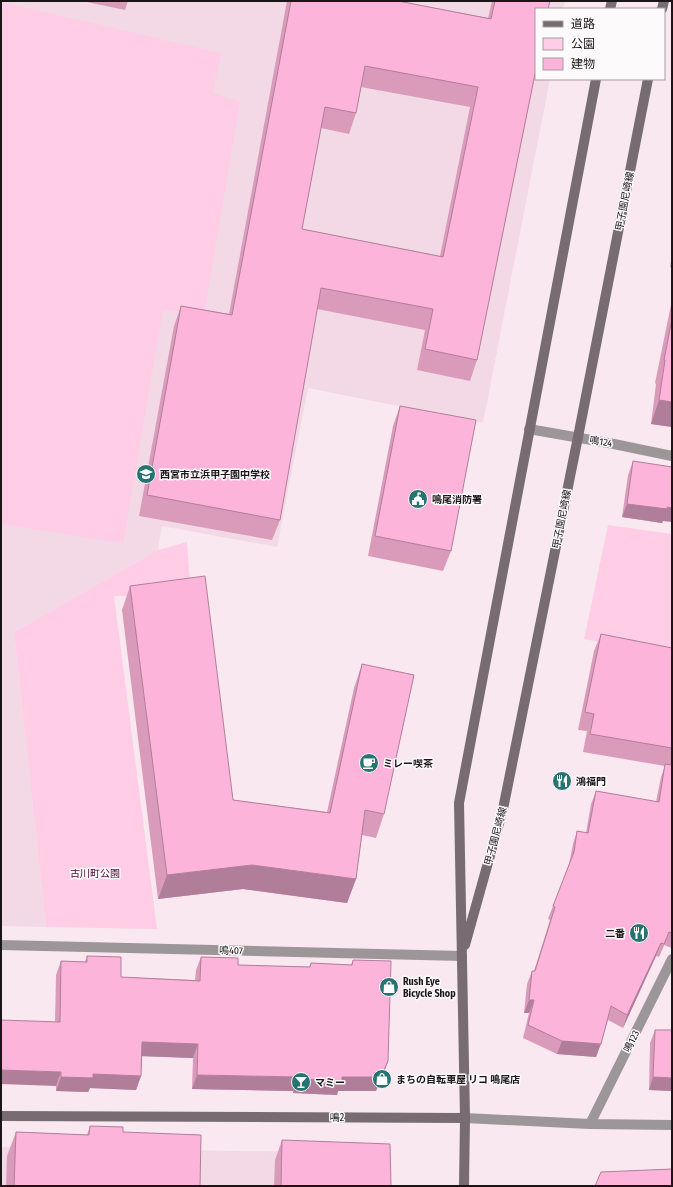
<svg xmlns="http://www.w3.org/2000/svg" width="673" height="1187" font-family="'Fira Sans Condensed','Noto Sans JP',sans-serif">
  <rect width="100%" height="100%" fill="#fae8f0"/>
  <path fill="#f2d9e5" d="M 1,1 L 565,1 L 563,9 L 536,9 L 536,79 L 550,79 L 483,423 L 308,388 L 277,547 L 162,526 L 158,550 L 14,632 L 46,927 L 1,926 Z
    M 1,1147 L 371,1153 L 390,1186 L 1,1186 Z"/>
  <path fill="#ffcde6" d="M 1,2 L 221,53 L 213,93 L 240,102 L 204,315 L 163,310 L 123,543 L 1,524 Z
    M 608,525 L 672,534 L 672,656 L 584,639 Z
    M 187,542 L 191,596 L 114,596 L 157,929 L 46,927 L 14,632 L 158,550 Z"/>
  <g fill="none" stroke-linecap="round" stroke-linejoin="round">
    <path stroke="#9d9699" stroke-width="10" d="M 529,429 L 614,444 L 672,456
      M 1,945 L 462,956
      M 465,1118 L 590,1124 L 672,1125
      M 590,1124 L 672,959"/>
    <path stroke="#766c71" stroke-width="10" d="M 610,9 L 612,1
      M 662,9 L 664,1
      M 465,945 L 503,809 L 578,437 L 648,79
      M 1,1116 L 465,1118
      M 464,1186 L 465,1118 L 459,803 L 596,79"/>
  </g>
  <path fill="#da9bbb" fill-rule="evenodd" d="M 82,1 L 128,1 L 125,10 Z
    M 287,1 L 398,1 L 488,18 L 492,1 L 550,1 L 477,360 L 470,381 L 417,370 L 425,330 L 317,309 L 280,520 L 272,540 L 139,516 L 174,326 L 181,306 L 229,314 ZM 361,87 L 470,107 L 440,256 L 302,229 L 321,128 L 349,134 L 356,113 Z
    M 672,256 L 672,268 L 670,267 Z
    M 672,300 L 672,427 L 651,424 L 656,384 L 655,383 Z
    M 400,406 L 451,551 L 443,571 L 368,556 L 393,426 Z
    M 633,461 L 663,521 L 662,523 L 622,517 L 628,475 Z
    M 130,586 L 233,800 L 327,812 L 354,688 L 362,664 L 384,814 L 376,838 L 362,835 L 356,879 L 347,903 L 243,889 L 158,899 L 122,610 Z
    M 601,634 L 672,648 L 672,948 L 664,945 L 659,957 L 656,956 L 623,1028 L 608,1020 L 596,1057 L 557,1054 L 523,1038 L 529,1013 L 524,1013 L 527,984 L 532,971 L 534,971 L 550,920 L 548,919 L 569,864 L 573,844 L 577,831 L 586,833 L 591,804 L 596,791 L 656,802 L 661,777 L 665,766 L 583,752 L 587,731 L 578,730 L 594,651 Z
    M 87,956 L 121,977 L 195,980 L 196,970 L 201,957 L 238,965 L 309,967 L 311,963 L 351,965 L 353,960 L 388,1061 L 383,1075 L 376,1091 L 338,1091 L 337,1095 L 293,1093 L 293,1091 L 192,1089 L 193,1058 L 142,1056 L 141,1076 L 136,1090 L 90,1088 L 88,1092 L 56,1091 L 55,1022 L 56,975 L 61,961 L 85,962 Z
    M 655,1030 L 672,1030 L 672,1091 L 649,1090 L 650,1043 Z
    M 90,1126 L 123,1132 L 200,1186 L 6,1186 L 7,1156 L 16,1132 L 87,1135 Z
    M 282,1140 L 391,1186 L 274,1186 L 275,1160 Z"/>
  <path fill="#b17e99" d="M 659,400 L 672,402 L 672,427 L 651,424 Z
    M 627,504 L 672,508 L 672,522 L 663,521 L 662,523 L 622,517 Z
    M 252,865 L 356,879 L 347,903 L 243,889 L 158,899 L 167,875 Z
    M 669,932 L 664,945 L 659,957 L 664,944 Z
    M 661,943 L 656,956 L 623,1028 L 627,1015 Z
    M 529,1000 L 534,1000 L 529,1013 L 524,1013 Z
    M 562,1041 L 601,1044 L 596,1057 L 557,1054 Z
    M 142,1042 L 198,1044 L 193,1058 L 137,1056 Z
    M 388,1061 L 383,1075 L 376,1091 L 338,1091 L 337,1095 L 293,1093 L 298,1079 L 342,1077 Z
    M 1,1070 L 61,1072 L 56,1086 L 1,1084 Z
    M 93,1074 L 141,1076 L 136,1090 L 90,1088 L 88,1092 L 56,1091 L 61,1077 Z
    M 197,1075 L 298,1077 L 293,1091 L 192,1089 Z
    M 653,1077 L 672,1078 L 672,1091 L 649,1090 Z"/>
  <path fill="#fdb4da" stroke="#b17e99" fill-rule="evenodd" d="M 291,1 L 398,1 L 491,19 L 495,1 L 550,1 L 548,9 L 536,9 L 536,69 L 477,360 L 425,349 L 433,309 L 321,288 L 280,520 L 147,495 L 181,306 L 232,315 ZM 365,66 L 478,87 L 443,257 L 302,229 L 325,107 L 356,113 Z
    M 672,319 L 672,402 L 659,400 L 665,360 L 664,360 Z
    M 400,406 L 476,420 L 451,551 L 375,536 Z
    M 633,461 L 672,467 L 672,508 L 667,507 L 667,509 L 627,504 Z
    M 205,576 L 233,800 L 330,813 L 362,664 L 414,675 L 384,814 L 365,810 L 356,879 L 252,865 L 167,875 L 130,586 Z
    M 601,634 L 672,648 L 672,748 L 590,734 L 594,714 L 585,712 Z
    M 665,764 L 672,765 L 672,933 L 669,932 L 664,944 L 661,943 L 627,1015 L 611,1006 L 601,1044 L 562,1041 L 528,1025 L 534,1000 L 529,1000 L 532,971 L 535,971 L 555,907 L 553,906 L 574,852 L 577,831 L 588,833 L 596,791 L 659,802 Z
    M 87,956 L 121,957 L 121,977 L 200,981 L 201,957 L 238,958 L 238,965 L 310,967 L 311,963 L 352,965 L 353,960 L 391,961 L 388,1061 L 381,1077 L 342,1077 L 342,1081 L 298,1079 L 298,1077 L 197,1075 L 198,1044 L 142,1042 L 141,1076 L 93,1074 L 93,1078 L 61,1077 L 61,1072 L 1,1070 L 1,1020 L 60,1022 L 61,961 L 87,962 Z
    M 655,1030 L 672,1030 L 672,1078 L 653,1077 Z
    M 90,1126 L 123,1127 L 123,1132 L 201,1135 L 200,1186 L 14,1186 L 16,1132 L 89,1135 Z
    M 282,1140 L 390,1144 L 391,1186 L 281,1186 Z
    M 672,1169 L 672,1186 L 595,1186 L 601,1172 Z"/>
  <defs>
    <g id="school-disc" transform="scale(1)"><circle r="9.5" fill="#277273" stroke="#fdfafb"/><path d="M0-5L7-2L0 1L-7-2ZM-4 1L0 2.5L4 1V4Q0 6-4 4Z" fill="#fff"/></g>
    <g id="civic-disc" transform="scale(1)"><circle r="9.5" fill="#277273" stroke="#fdfafb"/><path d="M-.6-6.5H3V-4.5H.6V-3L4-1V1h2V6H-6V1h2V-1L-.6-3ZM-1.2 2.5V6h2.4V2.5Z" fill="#fff"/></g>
    <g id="cafe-disc" transform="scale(1)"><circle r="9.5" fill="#277273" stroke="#fdfafb"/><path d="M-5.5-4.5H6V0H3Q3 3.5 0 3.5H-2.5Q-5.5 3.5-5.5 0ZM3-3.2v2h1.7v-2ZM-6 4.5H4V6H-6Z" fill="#fff"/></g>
    <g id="restaurant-disc" transform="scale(1)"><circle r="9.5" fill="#277273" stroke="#fdfafb"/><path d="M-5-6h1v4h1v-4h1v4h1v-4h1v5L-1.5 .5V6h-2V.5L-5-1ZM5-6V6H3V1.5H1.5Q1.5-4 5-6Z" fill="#fff"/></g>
    <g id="shop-disc" transform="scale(1)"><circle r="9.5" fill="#277273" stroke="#fdfafb"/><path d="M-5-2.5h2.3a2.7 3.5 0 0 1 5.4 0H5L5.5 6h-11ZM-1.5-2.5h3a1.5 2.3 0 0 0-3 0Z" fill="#fff"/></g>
    <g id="bar-disc" transform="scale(1)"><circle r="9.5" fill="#277273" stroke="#fdfafb"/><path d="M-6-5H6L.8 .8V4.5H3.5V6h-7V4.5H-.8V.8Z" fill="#fff"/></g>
  </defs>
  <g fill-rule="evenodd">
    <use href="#school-disc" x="146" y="474"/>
    <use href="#civic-disc" x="418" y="499"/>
    <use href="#cafe-disc" x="369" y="763"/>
    <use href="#restaurant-disc" x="562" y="781"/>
    <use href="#restaurant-disc" x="639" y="933"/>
    <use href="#shop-disc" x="389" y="987"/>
    <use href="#shop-disc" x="382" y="1079"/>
    <use href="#bar-disc" x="301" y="1082"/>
  </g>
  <g text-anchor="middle" stroke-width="3" stroke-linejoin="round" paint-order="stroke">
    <g font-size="10" fill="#1b1518" stroke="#fdfafb">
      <text transform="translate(624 201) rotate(-79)" y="4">甲子園尼崎線</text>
      <text transform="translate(601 441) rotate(10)" y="4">鳴124</text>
      <text transform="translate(561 519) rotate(-79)" y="4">甲子園尼崎線</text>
      <text transform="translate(495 836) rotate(-75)" y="4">甲子園尼崎線</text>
      <text transform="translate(231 950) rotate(1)" y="4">鳴407</text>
      <text transform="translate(631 1041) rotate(-64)" y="4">鳴123</text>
      <text x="337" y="1121">鳴2</text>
    </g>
    <g font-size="10" font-weight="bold" fill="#1b1518" stroke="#fdfafb" text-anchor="start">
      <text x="160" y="478">西宮市立浜甲子園中学校</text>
      <text x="432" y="503">鳴尾消防署</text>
      <text x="383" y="767">ミレー喫茶</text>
      <text x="576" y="785">鴻福門</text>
      <text x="625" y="937" text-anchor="end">二番</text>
      <text x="403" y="985">Rush Eye<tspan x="403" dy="12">Bicycle Shop</tspan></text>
      <text x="396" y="1083">まちの自転車屋 リコ 鳴尾店</text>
      <text x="315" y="1086">マミー</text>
    </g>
    <g font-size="10" fill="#550039" stroke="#fdfafb">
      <text x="95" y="877">古川町公園</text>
    </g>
  </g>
  <rect width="673" height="1187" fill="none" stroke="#1b1518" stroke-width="4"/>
  <rect x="535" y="8" width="130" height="72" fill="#fdfafb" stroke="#a39ea0"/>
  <rect x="543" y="21" width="20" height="6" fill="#766c71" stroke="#a39ea0"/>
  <text x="571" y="28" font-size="12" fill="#1b1518">道路</text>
  <rect x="543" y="38" width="20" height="12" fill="#ffcde6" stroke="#a39ea0"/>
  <text x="571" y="48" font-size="12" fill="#1b1518">公園</text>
  <rect x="543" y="58" width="20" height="12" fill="#fdb4da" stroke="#a39ea0"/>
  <text x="571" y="68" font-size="12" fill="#1b1518">建物</text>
</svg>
